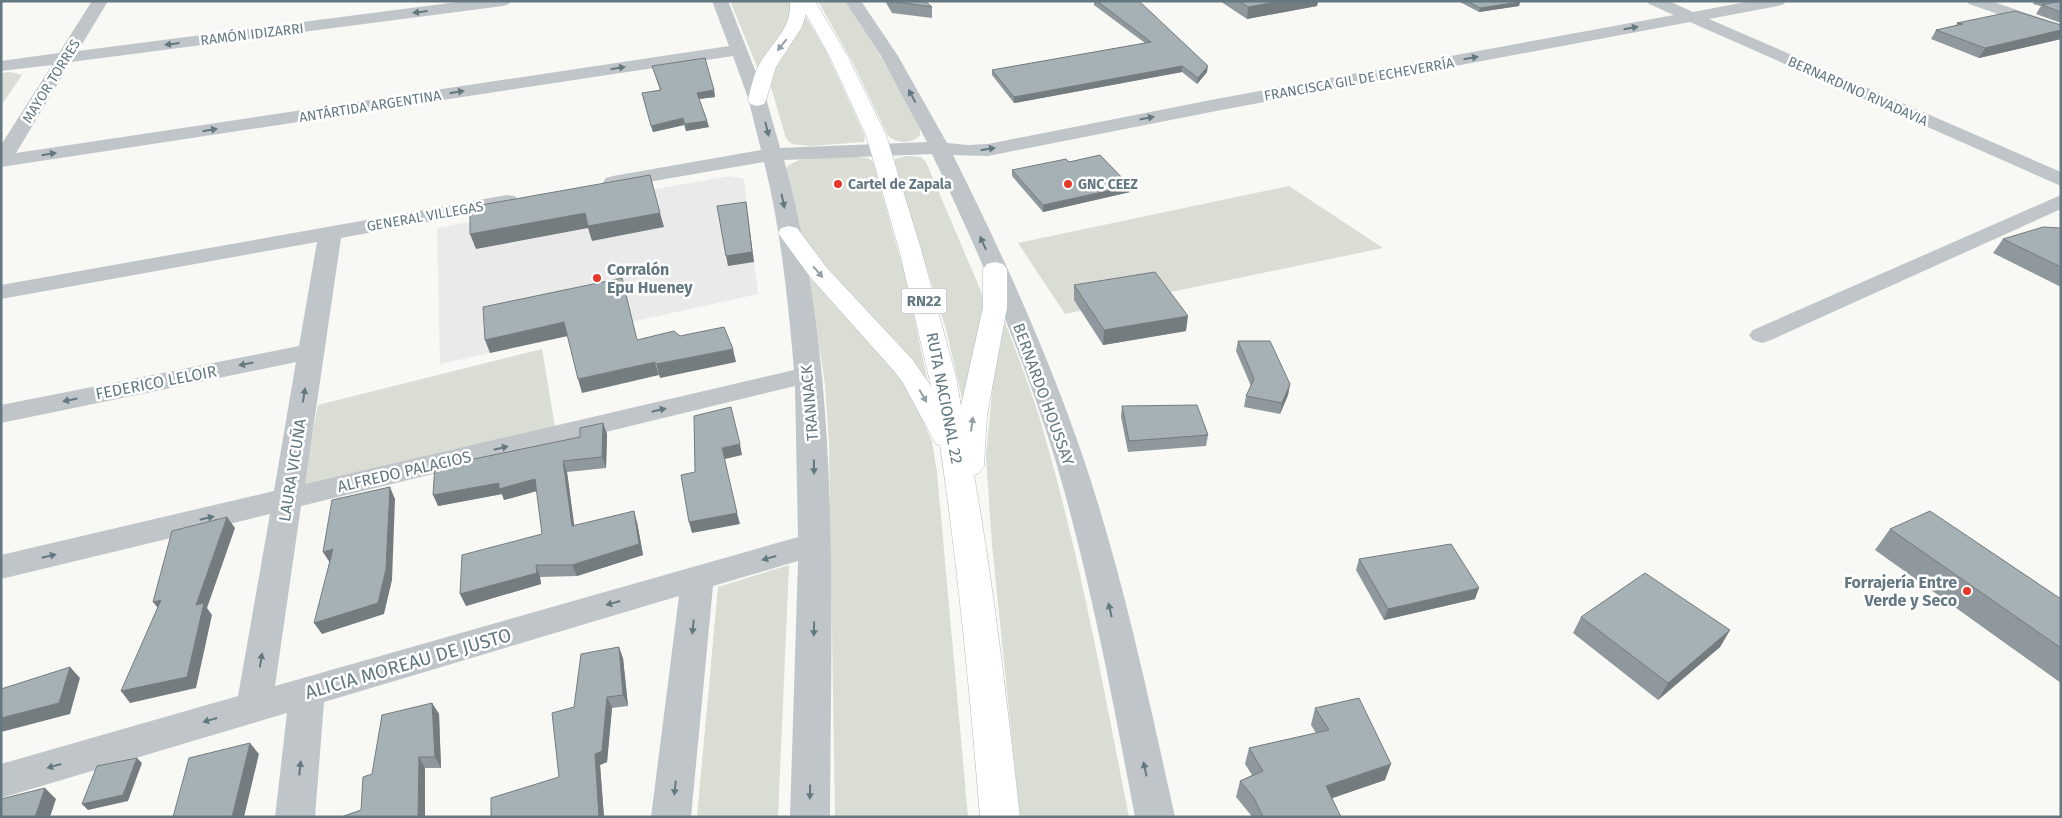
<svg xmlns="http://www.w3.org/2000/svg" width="2062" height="818" font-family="'Fira Sans',sans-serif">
  <rect width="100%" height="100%" fill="#f8f8f5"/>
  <path fill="#e9eae9" d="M 730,176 L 744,179 L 758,294 L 440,364 L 437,228 Z"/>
  <path fill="#d9ddd4" d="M 730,1 L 790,1 L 791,21 L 758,69 Z
    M 818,1 L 845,1 C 873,42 898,84 920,129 L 920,135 C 912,145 895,144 887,134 L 854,65 Z
    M 806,17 L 826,51 L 865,136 L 864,142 L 810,146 L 792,144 L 787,140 L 785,135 L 770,84 L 770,76 Z
    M 10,72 L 22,75 L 1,106 L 1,73 Z
    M 906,156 L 921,157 L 926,162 L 980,289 L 984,302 L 964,407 L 946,329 L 894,164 L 895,159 Z
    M 857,157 L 868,158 L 873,162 L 906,279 L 928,383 L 817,259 L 801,233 L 785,170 C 795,153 839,157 857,157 Z
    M 1289,186 L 1383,248 L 1065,314 L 1018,243 Z
    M 809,276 L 897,372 L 912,394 L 932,442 L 937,472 L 968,817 L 835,817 L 829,443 L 825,385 Z
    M 1005,322 C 1020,362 1036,402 1047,444 C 1082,566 1104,692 1129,817 L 1020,817 L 992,545 L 986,457 L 993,383 Z
    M 542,349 L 555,427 L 302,487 L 318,405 Z
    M 789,565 L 778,817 L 697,817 L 718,587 Z"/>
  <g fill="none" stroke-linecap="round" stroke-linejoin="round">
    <g stroke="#b3b9bc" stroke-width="1">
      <path id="major" d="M 790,1 L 815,1 L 848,57 L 886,135 L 921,249 L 956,377 L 961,406 L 983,307 L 983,269 L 987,264 L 995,262 L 1003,264 L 1007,269 L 1007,307 L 987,416 L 984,466 L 979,473 L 974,475 C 994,588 1007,702 1020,817 L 980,817 C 970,692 958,568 940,445 L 936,444 L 932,437 L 903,383 L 894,371 L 811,278 L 778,233 L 781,228 L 789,226 L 797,228 L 827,268 L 912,359 L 931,386 L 899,249 L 866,135 L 830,57 L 806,14 L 802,27 L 776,67 L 766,100 L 764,104 L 757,106 L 750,104 L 748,100 C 751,87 754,74 760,63 C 773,41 792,28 790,1 Z"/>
    </g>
    <path fill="#bfc5c8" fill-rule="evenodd" d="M 92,1 L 108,1 L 78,51 L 465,1 L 511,1 L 509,4 L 503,6 L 71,62 L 16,153 L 729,46 L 712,1 L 728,1 L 766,98 L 780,148 L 927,142 L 881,56 L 845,1 L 861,1 L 898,56 L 947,143 L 968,145 L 988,144 L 1216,99 L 1674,15 L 1649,4 L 1647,1 L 1669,1 L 1693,12 L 1751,1 L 1786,1 L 1784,4 L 1778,6 L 1709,19 L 2061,172 L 2061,186 L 1690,22 L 1216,111 L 988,156 L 953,155 C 1002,253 1048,354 1083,457 C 1123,575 1148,696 1175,817 L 1135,817 C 1112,697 1090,576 1055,459 C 1024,356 978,251 932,154 L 784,160 C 842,371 831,599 830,817 L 790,817 L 798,561 L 713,586 L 691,817 L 651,817 L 679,596 L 324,702 L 315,817 L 275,817 L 287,713 L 1,798 L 1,764 L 238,696 L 270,514 L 1,579 L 1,555 L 274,491 L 296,362 L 1,423 L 1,405 L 299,346 L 317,242 L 1,299 L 1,285 L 507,195 L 515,196 L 518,201 L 515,206 L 507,207 L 341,238 L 305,484 L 794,370 C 788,300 781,230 764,162 L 613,188 L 606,186 L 603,182 L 606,178 L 613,176 L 761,150 L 748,98 L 733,56 L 1,167 L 1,145 L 52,65 L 1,71 L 1,61 L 59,53 ZM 795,386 L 798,537 L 275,686 L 301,506 Z
      M 1967,1 L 1991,1 L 2061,25 L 2061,36 L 1969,4 Z
      M 2061,195 L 2061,209 L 1771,340 L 1762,343 L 1753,340 L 1749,335 L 1753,330 Z"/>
    <use href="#major" fill="#fff" fill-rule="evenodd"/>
  </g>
  <path fill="#8f989c" d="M 885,1 L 927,1 L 927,3 L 932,7 L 932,18 L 892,13 Z
    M 1094,1 L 1139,1 L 1207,72 L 1197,84 L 1182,72 L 1014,103 L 992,75 L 992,70 L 1145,43 L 1094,5 Z
    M 1220,1 L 1318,1 L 1317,6 L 1247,19 Z
    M 1458,1 L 1520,1 L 1519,6 L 1479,12 Z
    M 2034,1 L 2061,1 L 2061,23 L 2036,14 L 2041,6 L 2033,4 Z
    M 1957,23 L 2061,25 L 2061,39 L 1979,58 L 1931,39 L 1936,30 L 1956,25 Z
    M 652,66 L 714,90 L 715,97 L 699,99 L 707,121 L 709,127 L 686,131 L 684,125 L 653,132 L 642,93 L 660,90 Z
    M 1069,162 L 1130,186 L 1130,192 L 1043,212 L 1012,176 L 1012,170 Z
    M 2061,228 L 2061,287 L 1993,253 L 2003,239 Z
    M 1074,285 L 1186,331 L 1103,345 L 1074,300 Z
    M 1238,341 L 1290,384 L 1288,395 L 1280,414 L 1244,407 L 1246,396 L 1251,386 L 1236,351 Z
    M 1122,406 L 1208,435 L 1206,446 L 1128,452 L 1121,417 Z
    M 603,423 L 607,434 L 606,468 L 567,472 L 574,526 L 637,522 L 643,555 L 577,576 L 540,577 L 541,584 L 466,606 L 542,534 L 537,491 L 504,500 L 502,494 L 438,506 L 470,460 L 580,437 Z
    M 1890,529 L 2061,599 L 2061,683 L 1875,550 Z
    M 1359,559 L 1475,599 L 1384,620 L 1356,570 Z
    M 1581,617 L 1730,630 L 1720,647 L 1658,700 L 1573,633 Z
    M 623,658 L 628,706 L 612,708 L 607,762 L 600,765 L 604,817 L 491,817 L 559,777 L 574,707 Z
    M 432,703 L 439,714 L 441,768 L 425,768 L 361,810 L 372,774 Z
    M 1315,708 L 1385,780 L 1332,798 L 1341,817 L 1252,817 L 1250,814 L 1236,797 L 1240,781 L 1252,775 L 1245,764 L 1249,748 L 1316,733 L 1311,725 Z"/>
  <path fill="#747c7f" d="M 1281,1 L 1318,1 L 1317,6 L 1247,19 L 1248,7 Z
    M 1520,2 L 1519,6 L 1479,12 L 1480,8 Z
    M 2061,30 L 2061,39 L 1979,58 L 1985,48 Z
    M 1182,66 L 1182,72 L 1014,103 L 1014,97 Z
    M 1208,66 L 1207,72 L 1197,84 L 1198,78 Z
    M 714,90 L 715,97 L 698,99 L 697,93 Z
    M 683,118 L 684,125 L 653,132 L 651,126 Z
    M 707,121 L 709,127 L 686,131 L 685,124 Z
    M 1130,186 L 1130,192 L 1043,212 L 1043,205 Z
    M 746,202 L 754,262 L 728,266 L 726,256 Z
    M 585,213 L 660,213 L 664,227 L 592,241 L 588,228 L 476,249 L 470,234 Z
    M 1188,316 L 1186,331 L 1103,345 L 1104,330 Z
    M 564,322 L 568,336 L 490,353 L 485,340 Z
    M 733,349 L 736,362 L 660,378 L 656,364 Z
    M 655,362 L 659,375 L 582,393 L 578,379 Z
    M 1290,384 L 1288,395 L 1280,414 L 1282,403 Z
    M 603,423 L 607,434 L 606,468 L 602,457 Z
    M 740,444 L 742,455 L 725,459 L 722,448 Z
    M 563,461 L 567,472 L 576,538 L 572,526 Z
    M 535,479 L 540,490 L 504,500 L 502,494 L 438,506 L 433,495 L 499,483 Z
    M 390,487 L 395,499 L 392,580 L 384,614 L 322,634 L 314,623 Z
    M 634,511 L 637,522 L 643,555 L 577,576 L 572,565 Z
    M 737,513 L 740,524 L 692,533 L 689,522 Z
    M 227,517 L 235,528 L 207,608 L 212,615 L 196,688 L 130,703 L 121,691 L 196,605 Z
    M 333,549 L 330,563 L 323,552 Z
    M 536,565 L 540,577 L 541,584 L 466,606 L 460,594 Z
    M 1479,588 L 1475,599 L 1384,620 L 1388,609 Z
    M 161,600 L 162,613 L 153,602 Z
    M 1730,630 L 1720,647 L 1658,700 L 1668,683 Z
    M 619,647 L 623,658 L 628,706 L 623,695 Z
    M 70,667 L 80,678 L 70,714 L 1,732 L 1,718 Z
    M 607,697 L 612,708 L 607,762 L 600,765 L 604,817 L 599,817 L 595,754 Z
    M 432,703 L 439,714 L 441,768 L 435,757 Z
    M 250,743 L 259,754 L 244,817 L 232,817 Z
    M 419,757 L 425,768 L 425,817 L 418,817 Z
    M 137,758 L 142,763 L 128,801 L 88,810 L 82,804 Z
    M 1391,764 L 1385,780 L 1321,802 L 1326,786 Z
    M 45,788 L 56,799 L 50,817 L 35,817 Z"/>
  <path fill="#a6b1b5" stroke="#747c7f" d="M 891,1 L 925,1 L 932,7 Z
    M 1097,1 L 1139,1 L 1208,66 L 1198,78 L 1182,66 L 1014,97 L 992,70 L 1151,42 Z
    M 1239,1 L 1281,1 L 1248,7 Z
    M 1467,1 L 1520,1 L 1520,2 L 1480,8 Z
    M 2061,1 L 2061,12 L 2042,5 L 2060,1 Z
    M 2015,11 L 2061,25 L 2061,30 L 1985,48 L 1936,30 L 1963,24 L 1957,23 Z
    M 705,58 L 714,90 L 697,93 L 707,121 L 685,124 L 683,118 L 651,126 L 642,93 L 661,90 L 652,66 Z
    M 1100,155 L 1130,186 L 1043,205 L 1012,170 L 1066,159 L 1069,162 Z
    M 650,175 L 660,213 L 588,226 L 585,213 L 470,234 L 470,207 Z
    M 746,202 L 752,252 L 726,256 L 717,206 Z
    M 2043,227 L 2061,228 L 2061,267 L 2003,239 Z
    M 1155,272 L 1188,316 L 1104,330 L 1074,285 Z
    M 622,278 L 637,340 L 674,331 L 680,336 L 724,327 L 733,349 L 656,364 L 655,362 L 578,379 L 564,322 L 485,340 L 483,307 Z
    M 1238,341 L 1270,341 L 1290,384 L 1282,403 L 1246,396 L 1254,379 Z
    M 1197,405 L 1208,435 L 1129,441 L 1122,406 Z
    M 731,407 L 740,444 L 722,448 L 737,513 L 689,522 L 681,475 L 695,472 L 694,416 Z
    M 603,423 L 602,457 L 563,461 L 572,526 L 634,511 L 639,544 L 572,565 L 536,565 L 537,573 L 460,594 L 462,555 L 542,534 L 535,479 L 499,489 L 499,483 L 433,495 L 435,465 L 468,457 L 469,460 L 580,437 L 580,428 Z
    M 390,487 L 386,569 L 378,603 L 314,623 L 333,549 L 323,552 L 332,500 Z
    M 1930,511 L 2061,599 L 2061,648 L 1890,529 Z
    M 227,517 L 196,605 L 204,603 L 187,677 L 121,691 L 161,600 L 153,602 L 172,531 Z
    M 1451,544 L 1479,588 L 1388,609 L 1359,559 Z
    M 1645,573 L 1730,630 L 1668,683 L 1581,617 Z
    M 619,647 L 623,695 L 607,697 L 602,751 L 595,754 L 599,817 L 491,817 L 491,798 L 559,777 L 552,713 L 574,707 L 581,654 Z
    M 70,667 L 59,703 L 1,718 L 1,689 Z
    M 1359,698 L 1391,764 L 1326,786 L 1341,817 L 1263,817 L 1254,798 L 1240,781 L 1263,771 L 1249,748 L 1329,730 L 1315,708 Z
    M 432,703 L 435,757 L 419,757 L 418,817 L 341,817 L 361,810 L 363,777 L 372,774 L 382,715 Z
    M 250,743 L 232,817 L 173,817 L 189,758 Z
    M 137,758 L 123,795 L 82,804 L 97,766 Z
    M 45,788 L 35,817 L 1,817 L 1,799 Z"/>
  <defs><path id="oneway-solid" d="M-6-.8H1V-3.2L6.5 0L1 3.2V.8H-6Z" transform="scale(1.25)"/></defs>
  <g fill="#637881">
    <use href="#oneway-solid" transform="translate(420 12) rotate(173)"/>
    <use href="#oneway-solid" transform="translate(1631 28) rotate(-10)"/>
    <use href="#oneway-solid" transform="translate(172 44) rotate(173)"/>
    <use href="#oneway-solid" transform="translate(1471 58) rotate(-10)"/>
    <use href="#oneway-solid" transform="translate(618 68) rotate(-9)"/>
    <use href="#oneway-solid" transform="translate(457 92) rotate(-9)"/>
    <use href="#oneway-solid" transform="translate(912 96) rotate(-118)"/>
    <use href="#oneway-solid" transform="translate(1147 118) rotate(-11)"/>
    <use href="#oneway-solid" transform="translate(767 129) rotate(76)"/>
    <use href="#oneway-solid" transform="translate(210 130) rotate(-9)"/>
    <use href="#oneway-solid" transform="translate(988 149) rotate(-9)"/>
    <use href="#oneway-solid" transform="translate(49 154) rotate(-9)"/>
    <use href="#oneway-solid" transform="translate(783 201) rotate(78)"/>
    <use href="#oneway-solid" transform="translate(983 243) rotate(-114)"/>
    <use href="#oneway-solid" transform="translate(246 364) rotate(169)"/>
    <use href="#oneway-solid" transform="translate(304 395) rotate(-81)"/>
    <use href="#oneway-solid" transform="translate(70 400) rotate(169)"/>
    <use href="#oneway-solid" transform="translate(659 410) rotate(-13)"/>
    <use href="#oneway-solid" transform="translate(501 448) rotate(-13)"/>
    <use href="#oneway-solid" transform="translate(814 467) rotate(89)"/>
    <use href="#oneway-solid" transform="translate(207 518) rotate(-13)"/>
    <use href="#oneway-solid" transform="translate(49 556) rotate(-13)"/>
    <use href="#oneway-solid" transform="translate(769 558) rotate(164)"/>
    <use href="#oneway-solid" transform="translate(613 603) rotate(164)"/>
    <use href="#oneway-solid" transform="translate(1110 610) rotate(-103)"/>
    <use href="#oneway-solid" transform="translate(693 627) rotate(96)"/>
    <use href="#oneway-solid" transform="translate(814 629) rotate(91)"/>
    <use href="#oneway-solid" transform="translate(261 660) rotate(-81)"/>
    <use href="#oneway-solid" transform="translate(210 720) rotate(164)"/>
    <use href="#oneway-solid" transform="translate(54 766) rotate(164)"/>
    <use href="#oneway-solid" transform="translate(300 768) rotate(-84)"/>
    <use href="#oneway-solid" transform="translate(1145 769) rotate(-102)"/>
    <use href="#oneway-solid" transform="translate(675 788) rotate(96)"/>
    <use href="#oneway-solid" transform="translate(810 792) rotate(91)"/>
  </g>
  <g fill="#92a0a7">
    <use href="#oneway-solid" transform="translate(782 45) rotate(129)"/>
    <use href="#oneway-solid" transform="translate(818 272) rotate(49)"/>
    <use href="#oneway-solid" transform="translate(923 396) rotate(60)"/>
    <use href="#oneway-solid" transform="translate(972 424) rotate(-82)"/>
  </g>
  <g fill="#e53829" stroke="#fff" stroke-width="2">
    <circle cx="838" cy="184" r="5"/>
    <circle cx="1068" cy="184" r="5"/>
    <circle cx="597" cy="278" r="5"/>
    <circle cx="1967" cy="591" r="5"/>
  </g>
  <g text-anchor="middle" stroke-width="5" stroke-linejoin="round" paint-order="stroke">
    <g font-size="14" fill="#637881" stroke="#fff">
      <text transform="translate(252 34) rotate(-7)" y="5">RAMÓN IDIZARRI</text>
      <text transform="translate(1359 79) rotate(-10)" y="5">FRANCISCA GIL DE ECHEVERRÍA</text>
      <text transform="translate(51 81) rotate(-58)" y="5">MAYOR TORRES</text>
      <text transform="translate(1858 91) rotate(24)" y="5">BERNARDINO RIVADAVIA</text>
      <text transform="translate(370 106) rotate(-9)" y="5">ANTÁRTIDA ARGENTINA</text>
      <text transform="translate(425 216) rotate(-10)" y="5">GENERAL VILLEGAS</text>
    </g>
    <g font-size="14" font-weight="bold" fill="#637881" stroke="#fff" text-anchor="start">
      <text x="848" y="189">Cartel de Zapala</text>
      <text x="1078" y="189">GNC CEEZ</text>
    </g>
    <rect fill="#fff" stroke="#92a0a7" stroke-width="1" x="901.5" y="288.5" width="45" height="25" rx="4"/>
    <g font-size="15" font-weight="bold" fill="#637881">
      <text x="924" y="306">RN22</text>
    </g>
    <g font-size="16" font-weight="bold" fill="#637881" stroke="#fff" text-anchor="start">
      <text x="607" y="275">Corralón<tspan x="607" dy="18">Epu Hueney</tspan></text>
      <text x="1957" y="588" text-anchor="end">Forrajería Entre<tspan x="1957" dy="18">Verde y Seco</tspan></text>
    </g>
    <g font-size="16" fill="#637881" stroke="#fff">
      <text transform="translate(156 382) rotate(-11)" y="6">FEDERICO LELOIR</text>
      <text transform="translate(1044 394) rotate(70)" y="6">BERNARDO HOUSSAY</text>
      <text transform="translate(945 398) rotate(79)" y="6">RUTA NACIONAL 22</text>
      <text transform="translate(809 403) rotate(-95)" y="6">TRANNACK</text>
      <text transform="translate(292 470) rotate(-81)" y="6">LAURA VICUÑA</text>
      <text transform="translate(404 471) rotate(-13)" y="6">ALFREDO PALACIOS</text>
    </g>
    <g font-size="19" fill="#637881" stroke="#fff">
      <text transform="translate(408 663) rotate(-16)" y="7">ALICIA MOREAU DE JUSTO</text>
    </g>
  </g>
  <rect width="2062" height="818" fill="none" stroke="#637881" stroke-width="5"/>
</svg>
